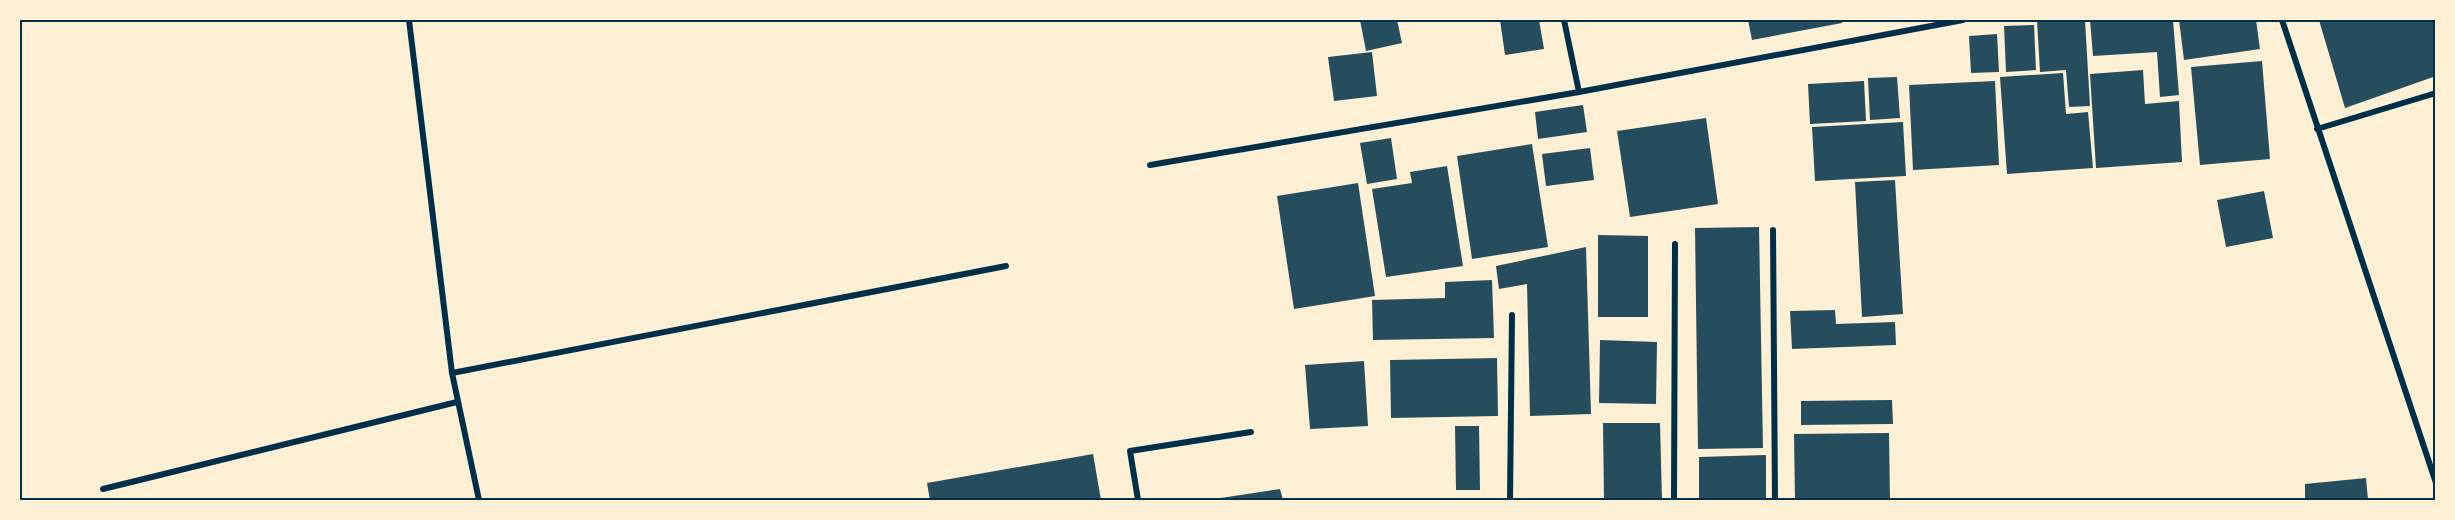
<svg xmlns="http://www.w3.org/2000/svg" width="2455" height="520" font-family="'PT Sans',sans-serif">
  <rect width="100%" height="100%" fill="#fdf0d5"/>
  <path fill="#264d5e" d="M 1360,20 L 1397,20 L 1402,43 L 1366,51 Z
    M 1500,20 L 1539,20 L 1544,49 L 1505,55 Z
    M 1748,20 L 1842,20 L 1842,23 L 1752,40 Z
    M 2037,20 L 2085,20 L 2090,106 L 2069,107 L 2066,70 L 2040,72 Z
    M 2090,20 L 2173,20 L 2179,95 L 2160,97 L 2157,52 L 2093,56 Z
    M 2179,20 L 2256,20 L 2260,49 L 2184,60 Z
    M 2319,20 L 2436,20 L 2436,76 L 2345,108 Z
    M 2034,25 L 2036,70 L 2006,72 L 2004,26 Z
    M 1997,34 L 1999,72 L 1971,73 L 1969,36 Z
    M 1372,52 L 1377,96 L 1334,101 L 1328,57 Z
    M 2262,61 L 2270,159 L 2200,165 L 2191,67 Z
    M 2143,70 L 2145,104 L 2179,101 L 2182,162 L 2096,168 L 2090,74 Z
    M 2063,73 L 2066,114 L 2088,112 L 2093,168 L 2007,174 L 2000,77 Z
    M 1897,77 L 1900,118 L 1870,120 L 1868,78 Z
    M 1864,81 L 1866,121 L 1810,124 L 1808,84 Z
    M 1995,81 L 1999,165 L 1913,170 L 1909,85 Z
    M 1583,105 L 1587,132 L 1538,139 L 1535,112 Z
    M 1706,118 L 1718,204 L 1630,217 L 1617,131 Z
    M 1903,122 L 1906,176 L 1815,181 L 1812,127 Z
    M 1391,138 L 1397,179 L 1367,184 L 1360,143 Z
    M 1532,144 L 1548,247 L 1472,259 L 1457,156 Z
    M 1590,148 L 1594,180 L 1546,186 L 1542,154 Z
    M 1447,166 L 1463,266 L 1386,277 L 1372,189 L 1412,183 L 1410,172 Z
    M 1895,180 L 1903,314 L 1862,317 L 1855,182 Z
    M 1358,183 L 1375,296 L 1294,309 L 1277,196 Z
    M 2264,191 L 2273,238 L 2226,247 L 2217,200 Z
    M 1759,227 L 1763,448 L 1698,449 L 1695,228 Z
    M 1598,235 L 1648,236 L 1648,317 L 1598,317 Z
    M 1586,247 L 1591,414 L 1530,416 L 1527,284 L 1499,289 L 1496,266 Z
    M 1492,280 L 1494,338 L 1373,340 L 1372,300 L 1445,298 L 1445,282 Z
    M 1835,310 L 1836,324 L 1895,322 L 1896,345 L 1792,349 L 1790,311 Z
    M 1600,340 L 1657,342 L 1656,404 L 1599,403 Z
    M 1497,358 L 1498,416 L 1391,418 L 1390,360 Z
    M 1364,361 L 1368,426 L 1310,429 L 1305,365 Z
    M 1892,400 L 1893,424 L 1801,425 L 1801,401 Z
    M 1603,423 L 1660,423 L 1662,500 L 1604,500 Z
    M 1455,426 L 1479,426 L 1480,490 L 1456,490 Z
    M 1889,433 L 1890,500 L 1795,500 L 1794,434 Z
    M 1093,454 L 1101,500 L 930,500 L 927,483 Z
    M 1766,455 L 1766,500 L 1699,500 L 1699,457 Z
    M 2366,478 L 2368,500 L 2305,500 L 2305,484 Z
    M 1280,489 L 1283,500 L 1214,500 L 1214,499 Z"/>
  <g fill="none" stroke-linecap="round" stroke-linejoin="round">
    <path stroke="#003049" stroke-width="6" d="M 409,20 L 452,373 L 479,500
      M 1564,20 L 1579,92
      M 2282,20 L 2436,483
      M 2317,129 L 2436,93
      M 1150,165 L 1579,92 L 1963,20
      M 1773,230 L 1775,500
      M 452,373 L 1006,266
      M 103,489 L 457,402
      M 1138,500 L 1130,451 L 1251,432
      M 1510,500 L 1512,315
      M 1674,500 L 1675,244"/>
  </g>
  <rect width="2455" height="520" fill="none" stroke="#fdf0d5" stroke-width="42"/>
  <rect x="21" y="21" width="2413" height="478" fill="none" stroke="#003049" stroke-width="2"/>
</svg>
